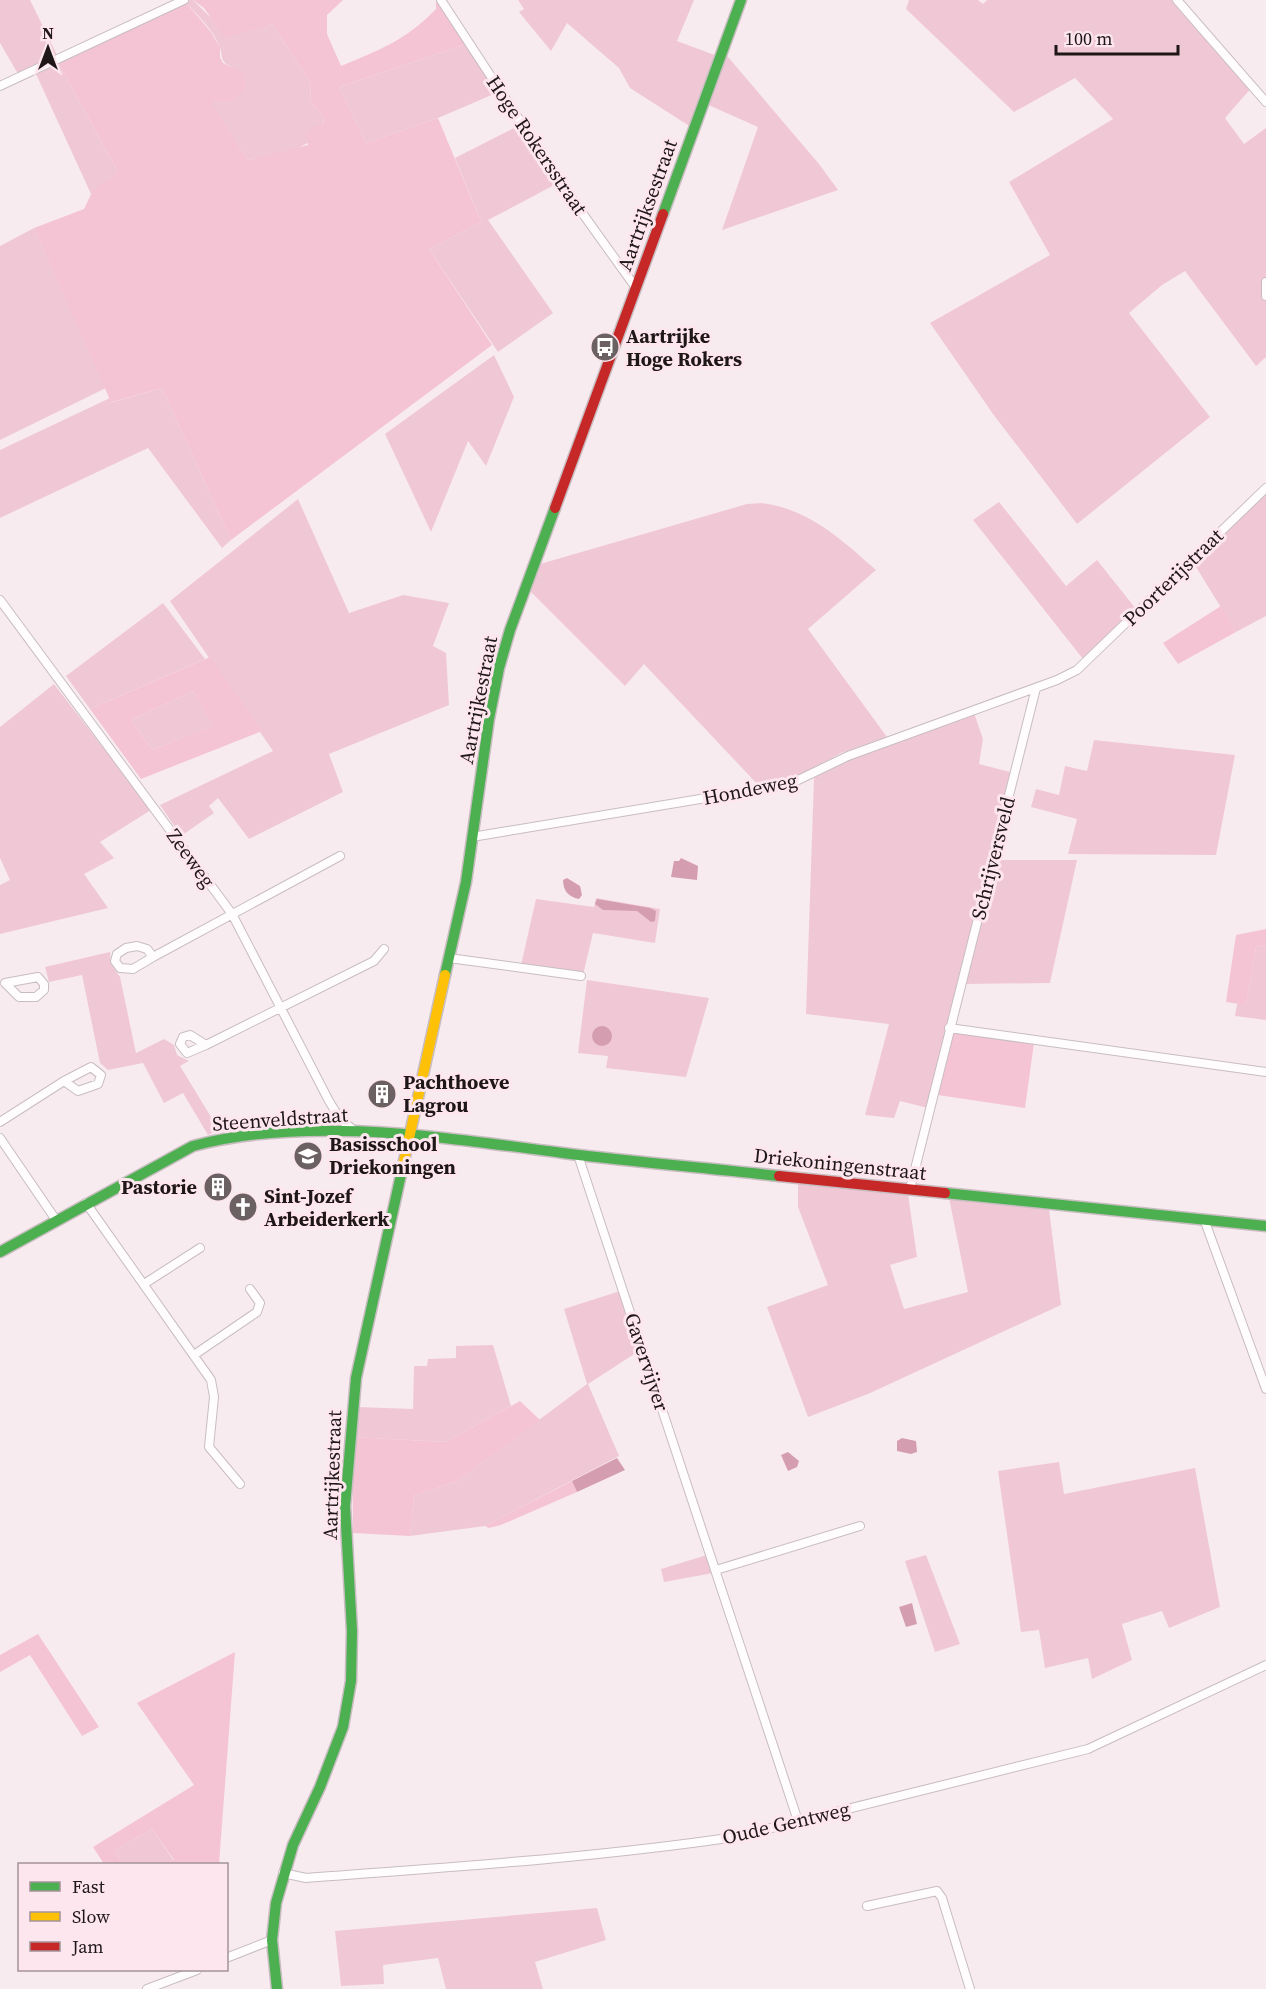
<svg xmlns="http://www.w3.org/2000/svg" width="1266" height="1989" font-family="'Source Serif 4',serif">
  <rect width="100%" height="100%" fill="#f8ebef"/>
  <path fill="#f0c8d5" d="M 0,0 L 30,0 L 57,55 L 18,74 L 0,43 Z
    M 184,0 L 193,0 L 213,20 L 252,29 L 272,24 L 310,82 L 311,103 L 324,117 C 322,151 274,154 248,160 L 211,104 L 216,101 L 233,101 L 232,67 C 218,61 224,56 219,45 C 212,28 196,14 184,0 Z
    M 518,0 L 694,0 L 677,41 L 720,57 L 723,51 L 819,164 L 838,190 L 722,230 L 758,127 L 704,103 L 694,129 L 630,88 L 619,68 L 567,23 L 551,51 L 519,12 L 524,9 Z
    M 909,0 L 978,0 L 983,4 L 987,0 L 1177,0 L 1253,86 L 1225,118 L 1244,144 L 1266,128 L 1266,357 L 1256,366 L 1185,271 L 1162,285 L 1129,313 L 1210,417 L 1077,524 L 993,414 L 930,323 L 1050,255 L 1009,182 L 1113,119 L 1075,78 L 1014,112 L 906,9 Z
    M 469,43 L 501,91 L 438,118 L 366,143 L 339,87 Z
    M 59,64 L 118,172 L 91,194 L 36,74 Z
    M 522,124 L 560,182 L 488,220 L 553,313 L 498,352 L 429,249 L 481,222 L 455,158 Z
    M 34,228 L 106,388 L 0,440 L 0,246 Z
    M 494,355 L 514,397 L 486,466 L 468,441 L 431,532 L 385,434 Z
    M 162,388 L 231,540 L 222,548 L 148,448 L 0,518 L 0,450 L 110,398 L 112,402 Z
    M 1266,493 L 1266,616 L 1236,632 L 1193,562 Z
    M 298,499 L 349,613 L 403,595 L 449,603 L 433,646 L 446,653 L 449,705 L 329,754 L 343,792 L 249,839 L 218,798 L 209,806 L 214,813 L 181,836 L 160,805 L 273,751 L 170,601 Z
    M 999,502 L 1066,586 L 1097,560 L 1136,609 L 1083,659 L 973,520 Z
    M 762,503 C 809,509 842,540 876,570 L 808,629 L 887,737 L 841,753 L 794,779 L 760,787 L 644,664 L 625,686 L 531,592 L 540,564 L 747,504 Z
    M 163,603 L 205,659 L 90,709 L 66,676 Z
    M 54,684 L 151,810 L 100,842 L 114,858 L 84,874 L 108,908 L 0,934 L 0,885 L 10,880 L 0,858 L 0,727 Z
    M 193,691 L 214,726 L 152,750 L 131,720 Z
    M 974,713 L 983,739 L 979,764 L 1010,772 L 928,1108 L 900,1101 L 894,1118 L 865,1115 L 889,1024 L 806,1014 L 814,778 L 837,764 Z
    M 1094,740 L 1235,755 L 1216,855 L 1068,854 L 1077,819 L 1031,807 L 1036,789 L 1059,795 L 1065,766 L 1087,771 Z
    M 998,860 L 1077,860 L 1050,983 L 964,984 L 994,861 Z
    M 596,898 L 660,909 L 655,943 L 593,933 L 583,975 L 521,965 L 536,899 L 594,907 Z
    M 1266,945 L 1266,1020 L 1235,1016 L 1237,1004 L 1246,1004 L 1256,947 Z
    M 110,952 L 111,964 L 120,977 L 136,1053 L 164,1039 L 174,1045 L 177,1055 L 189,1061 L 180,1066 L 219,1130 L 208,1135 L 183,1093 L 164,1103 L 143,1063 L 108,1070 L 100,1063 L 82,975 L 49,982 L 45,967 Z
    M 587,980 L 709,998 L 686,1077 L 606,1068 L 608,1056 L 578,1053 Z
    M 798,1181 L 908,1194 L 917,1257 L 890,1265 L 904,1309 L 968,1292 L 949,1198 L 1049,1209 L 1061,1305 L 868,1394 L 808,1417 L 767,1307 L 828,1285 L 798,1207 Z
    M 620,1291 L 639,1351 L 588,1384 L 619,1456 L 485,1526 L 410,1536 L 414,1496 L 457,1481 L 587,1384 L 564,1309 Z
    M 493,1345 L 511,1406 L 446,1442 L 352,1437 L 357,1407 L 413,1409 L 414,1366 L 427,1366 L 428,1359 L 456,1358 L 456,1346 Z
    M 1059,1462 L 1064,1494 L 1195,1468 L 1220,1607 L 1169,1628 L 1162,1611 L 1122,1624 L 1132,1660 L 1092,1679 L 1088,1658 L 1045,1668 L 1039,1630 L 1021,1632 L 998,1471 Z
    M 707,1555 L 713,1573 L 664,1582 L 661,1569 Z
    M 926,1555 L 960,1644 L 935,1652 L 905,1561 Z
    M 152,1829 L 174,1861 L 167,1864 L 123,1864 L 115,1850 Z
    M 597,1908 L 606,1940 L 535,1962 L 543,1989 L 446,1989 L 438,1958 L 383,1965 L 384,1984 L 341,1986 L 335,1931 Z"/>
  <path fill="#f4c4d4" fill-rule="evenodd" d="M 184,0 L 211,32 L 220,47 L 220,57 L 223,63 L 244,73 C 248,87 243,93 233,101 L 216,101 L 212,104 L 248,160 L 308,145 L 306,133 L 316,125 L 323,125 L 324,117 L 311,103 L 310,82 L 272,24 L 225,38 L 204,8 L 193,0 L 343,0 L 327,15 L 327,34 L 341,66 C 381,49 405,41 436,9 L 436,0 L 441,0 L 469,43 L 339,87 L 366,143 L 438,118 L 481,222 L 429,249 L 492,345 L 231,540 L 162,388 L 111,402 L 34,228 L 84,209 L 93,190 L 118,172 L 59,64 L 63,56 Z
    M 1221,606 L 1236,632 L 1178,664 L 1163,643 Z
    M 210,657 L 262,731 L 141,779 L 90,709 ZM 193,691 L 213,726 L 152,750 L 131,720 Z
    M 1266,929 L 1266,945 L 1256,947 L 1246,1005 L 1226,1002 L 1236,935 Z
    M 954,1030 L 1034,1043 L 1025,1108 L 938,1095 Z
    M 520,1401 L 540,1420 L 457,1481 L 414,1496 L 410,1536 L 353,1533 L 352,1437 L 446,1442 Z
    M 572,1481 L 577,1492 L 501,1525 L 489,1528 L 485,1526 Z
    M 38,1634 L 99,1727 L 82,1736 L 30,1655 L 0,1672 L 0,1655 Z
    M 235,1652 L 219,1864 L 167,1864 L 174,1860 L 152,1829 L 115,1850 L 123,1864 L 104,1864 L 93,1847 L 194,1785 L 137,1703 Z"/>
  <path fill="#d59eb0" d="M 681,858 L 698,866 L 697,880 L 671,877 L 674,861 L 679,861 Z
    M 567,878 L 580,886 L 582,895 L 579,899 C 568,897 563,890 563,880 Z
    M 597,899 L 650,908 L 656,911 L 655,921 L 651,922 L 637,911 L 603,910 L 595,904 Z
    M592 1036a10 10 0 1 1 20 0a10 10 0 1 1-20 0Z
    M 902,1438 L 916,1441 L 917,1452 L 911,1454 L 897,1451 L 897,1441 Z
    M 788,1452 L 799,1461 L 797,1467 L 788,1471 L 781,1455 Z
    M 617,1458 L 625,1470 L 577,1492 L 572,1481 Z
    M 912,1603 L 917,1624 L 906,1627 L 899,1607 Z"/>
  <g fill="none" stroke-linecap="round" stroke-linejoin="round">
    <g stroke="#c8bdc1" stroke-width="10">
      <path id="street" d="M 441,0 L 560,182 L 636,288
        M 1177,0 L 1266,102
        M 0,86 L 184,0
        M 1266,282 L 1266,296
        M 0,600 L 232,914 L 329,1101 L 340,1119 L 356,1132
        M 472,837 L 790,784 L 848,756 L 1057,680 L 1077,670 L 1266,488
        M 137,946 L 147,949 L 153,957 L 133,969 L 120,968 L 115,961 L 117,954 L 126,948 Z
        M 153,957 L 340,856
        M 449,958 L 581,976
        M 38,977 L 44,984 L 44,990 L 36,997 L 19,997 L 5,983 Z
        M 949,1028 L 1266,1072
        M 206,1045 L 187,1053 L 180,1044 L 183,1037 L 190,1035 L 206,1045 L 374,961 L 384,949
        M 91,1067 L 101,1075 L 98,1084 L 78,1091 L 64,1081 Z
        M 0,1122 L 64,1081
        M 0,1138 L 56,1220
        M 578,1155 L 798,1821
        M 910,1189 L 1036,688
        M 86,1203 L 211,1380 L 214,1397 L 209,1447 L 240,1484
        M 1204,1219 L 1266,1389
        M 144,1284 L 200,1248
        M 194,1355 L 257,1312 L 260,1303 L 250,1289
        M 716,1570 L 860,1526
        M 283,1873 L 306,1878 C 449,1867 593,1858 735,1837 L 1088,1749 L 1266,1665
        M 867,1906 L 937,1891 L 942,1898 L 970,1989
        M 226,1958 L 272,1940
        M 147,1989 L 197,1970"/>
    </g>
    <g stroke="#c8bdc1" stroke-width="13">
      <path id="fast" d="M 663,214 L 741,0
        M 445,975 L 466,882 L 489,719 L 499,668 L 510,630 L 555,508
        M 945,1193 L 1266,1226
        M 0,1252 L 193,1146 C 308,1115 446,1138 563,1153 C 635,1162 707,1168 779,1176
        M 277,1989 L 272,1940 L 276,1903 L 293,1845 L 320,1787 L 343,1727 L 351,1681 L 352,1631 L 345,1506 L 356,1378 L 402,1170"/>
    </g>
    <g stroke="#c8bdc1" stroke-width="13">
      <path id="slow" d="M 402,1170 L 445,975"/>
    </g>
    <g stroke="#c8bdc1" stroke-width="13">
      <path id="jam" d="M 555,508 L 663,214
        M 779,1176 L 945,1193"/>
    </g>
    <use href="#street" stroke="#fefcfd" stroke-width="8"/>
    <use href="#fast" stroke="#4caf50" stroke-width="10"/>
    <use href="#slow" stroke="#ffc107" stroke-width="10"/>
    <use href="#jam" stroke="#c62828" stroke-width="10"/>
  </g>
  <defs>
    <g id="bus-disc" transform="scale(1.5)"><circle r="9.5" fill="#6b6163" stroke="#fde6ed"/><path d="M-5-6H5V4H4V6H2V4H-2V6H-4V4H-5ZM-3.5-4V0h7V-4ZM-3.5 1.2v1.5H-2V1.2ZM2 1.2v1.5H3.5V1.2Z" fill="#fff"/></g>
    <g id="building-disc" transform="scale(1.5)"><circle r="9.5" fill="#6b6163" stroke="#fde6ed"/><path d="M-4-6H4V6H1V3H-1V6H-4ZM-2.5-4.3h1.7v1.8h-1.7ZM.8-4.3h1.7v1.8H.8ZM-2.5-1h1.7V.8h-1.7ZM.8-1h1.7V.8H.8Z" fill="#fff"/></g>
    <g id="school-disc" transform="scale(1.5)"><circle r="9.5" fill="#6b6163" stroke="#fde6ed"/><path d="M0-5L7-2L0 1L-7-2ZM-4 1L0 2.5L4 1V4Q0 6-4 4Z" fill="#fff"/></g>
    <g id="church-disc" transform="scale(1.5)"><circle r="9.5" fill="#6b6163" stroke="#fde6ed"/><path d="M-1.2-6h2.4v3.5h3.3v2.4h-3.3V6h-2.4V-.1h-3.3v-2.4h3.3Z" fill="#fff"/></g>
  </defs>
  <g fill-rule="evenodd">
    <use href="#bus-disc" x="605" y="347"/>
    <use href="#building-disc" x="382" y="1094"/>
    <use href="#school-disc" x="308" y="1156"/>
    <use href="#building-disc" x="218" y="1187"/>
    <use href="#church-disc" x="243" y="1207"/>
  </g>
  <g text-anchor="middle" stroke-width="6" stroke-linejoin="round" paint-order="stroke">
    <g font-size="20" fill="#1f1618" stroke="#fde6ed">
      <text transform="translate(537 145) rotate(56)" y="7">Hoge Rokersstraat</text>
      <text transform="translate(647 205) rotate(-70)" y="7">Aartrijksestraat</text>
      <text transform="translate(1173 577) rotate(-44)" y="7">Poorterijstraat</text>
      <text transform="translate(478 700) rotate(-79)" y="7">Aartrijkestraat</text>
      <text transform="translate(750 789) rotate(-11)" y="7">Hondeweg</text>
      <text transform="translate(191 858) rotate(54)" y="7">Zeeweg</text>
      <text transform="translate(993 858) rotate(-76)" y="7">Schrijversveld</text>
      <text transform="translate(280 1119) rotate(-4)" y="7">Steenveldstraat</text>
      <text transform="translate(840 1164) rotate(6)" y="7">Driekoningenstraat</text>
      <text transform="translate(647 1362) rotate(72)" y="7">Gavervijver</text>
      <text transform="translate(332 1475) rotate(-88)" y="7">Aartrijkestraat</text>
      <text transform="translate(786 1823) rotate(-13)" y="7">Oude Gentweg</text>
    </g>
    <g font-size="20" font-weight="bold" fill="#1f1618" stroke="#fde6ed" text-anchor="start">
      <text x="626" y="343">Aartrijke<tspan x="626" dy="23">Hoge Rokers</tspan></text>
      <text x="403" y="1089">Pachthoeve<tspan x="403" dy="23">Lagrou</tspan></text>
      <text x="329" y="1151">Basisschool<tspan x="329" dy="23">Driekoningen</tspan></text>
      <text x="197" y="1194" text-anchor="end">Pastorie</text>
      <text x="264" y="1203">Sint-Jozef<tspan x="264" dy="23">Arbeiderkerk</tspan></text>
    </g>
  </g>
  <rect x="18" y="1863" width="210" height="108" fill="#fde6ed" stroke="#a49398" stroke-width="1.5"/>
  <rect x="30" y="1882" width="30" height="9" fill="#4caf50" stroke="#a49398" stroke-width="1.5"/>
  <text x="72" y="1893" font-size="18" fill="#1f1618">Fast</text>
  <rect x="30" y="1912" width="30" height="9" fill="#ffc107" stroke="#a49398" stroke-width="1.5"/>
  <text x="72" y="1923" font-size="18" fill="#1f1618">Slow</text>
  <rect x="30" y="1942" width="30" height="9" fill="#c62828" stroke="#a49398" stroke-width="1.5"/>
  <text x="72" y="1953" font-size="18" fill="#1f1618">Jam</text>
  <g transform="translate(48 48)" stroke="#fde6ed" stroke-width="4.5" paint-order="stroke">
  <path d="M0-4.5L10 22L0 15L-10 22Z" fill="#1f1618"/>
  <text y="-9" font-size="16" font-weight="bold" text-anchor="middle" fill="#1f1618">N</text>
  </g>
  <path d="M1056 45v9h122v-9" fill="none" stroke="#1f1618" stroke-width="3"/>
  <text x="1065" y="45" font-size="18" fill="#1f1618" stroke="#fde6ed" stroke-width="4.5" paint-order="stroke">100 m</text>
</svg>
